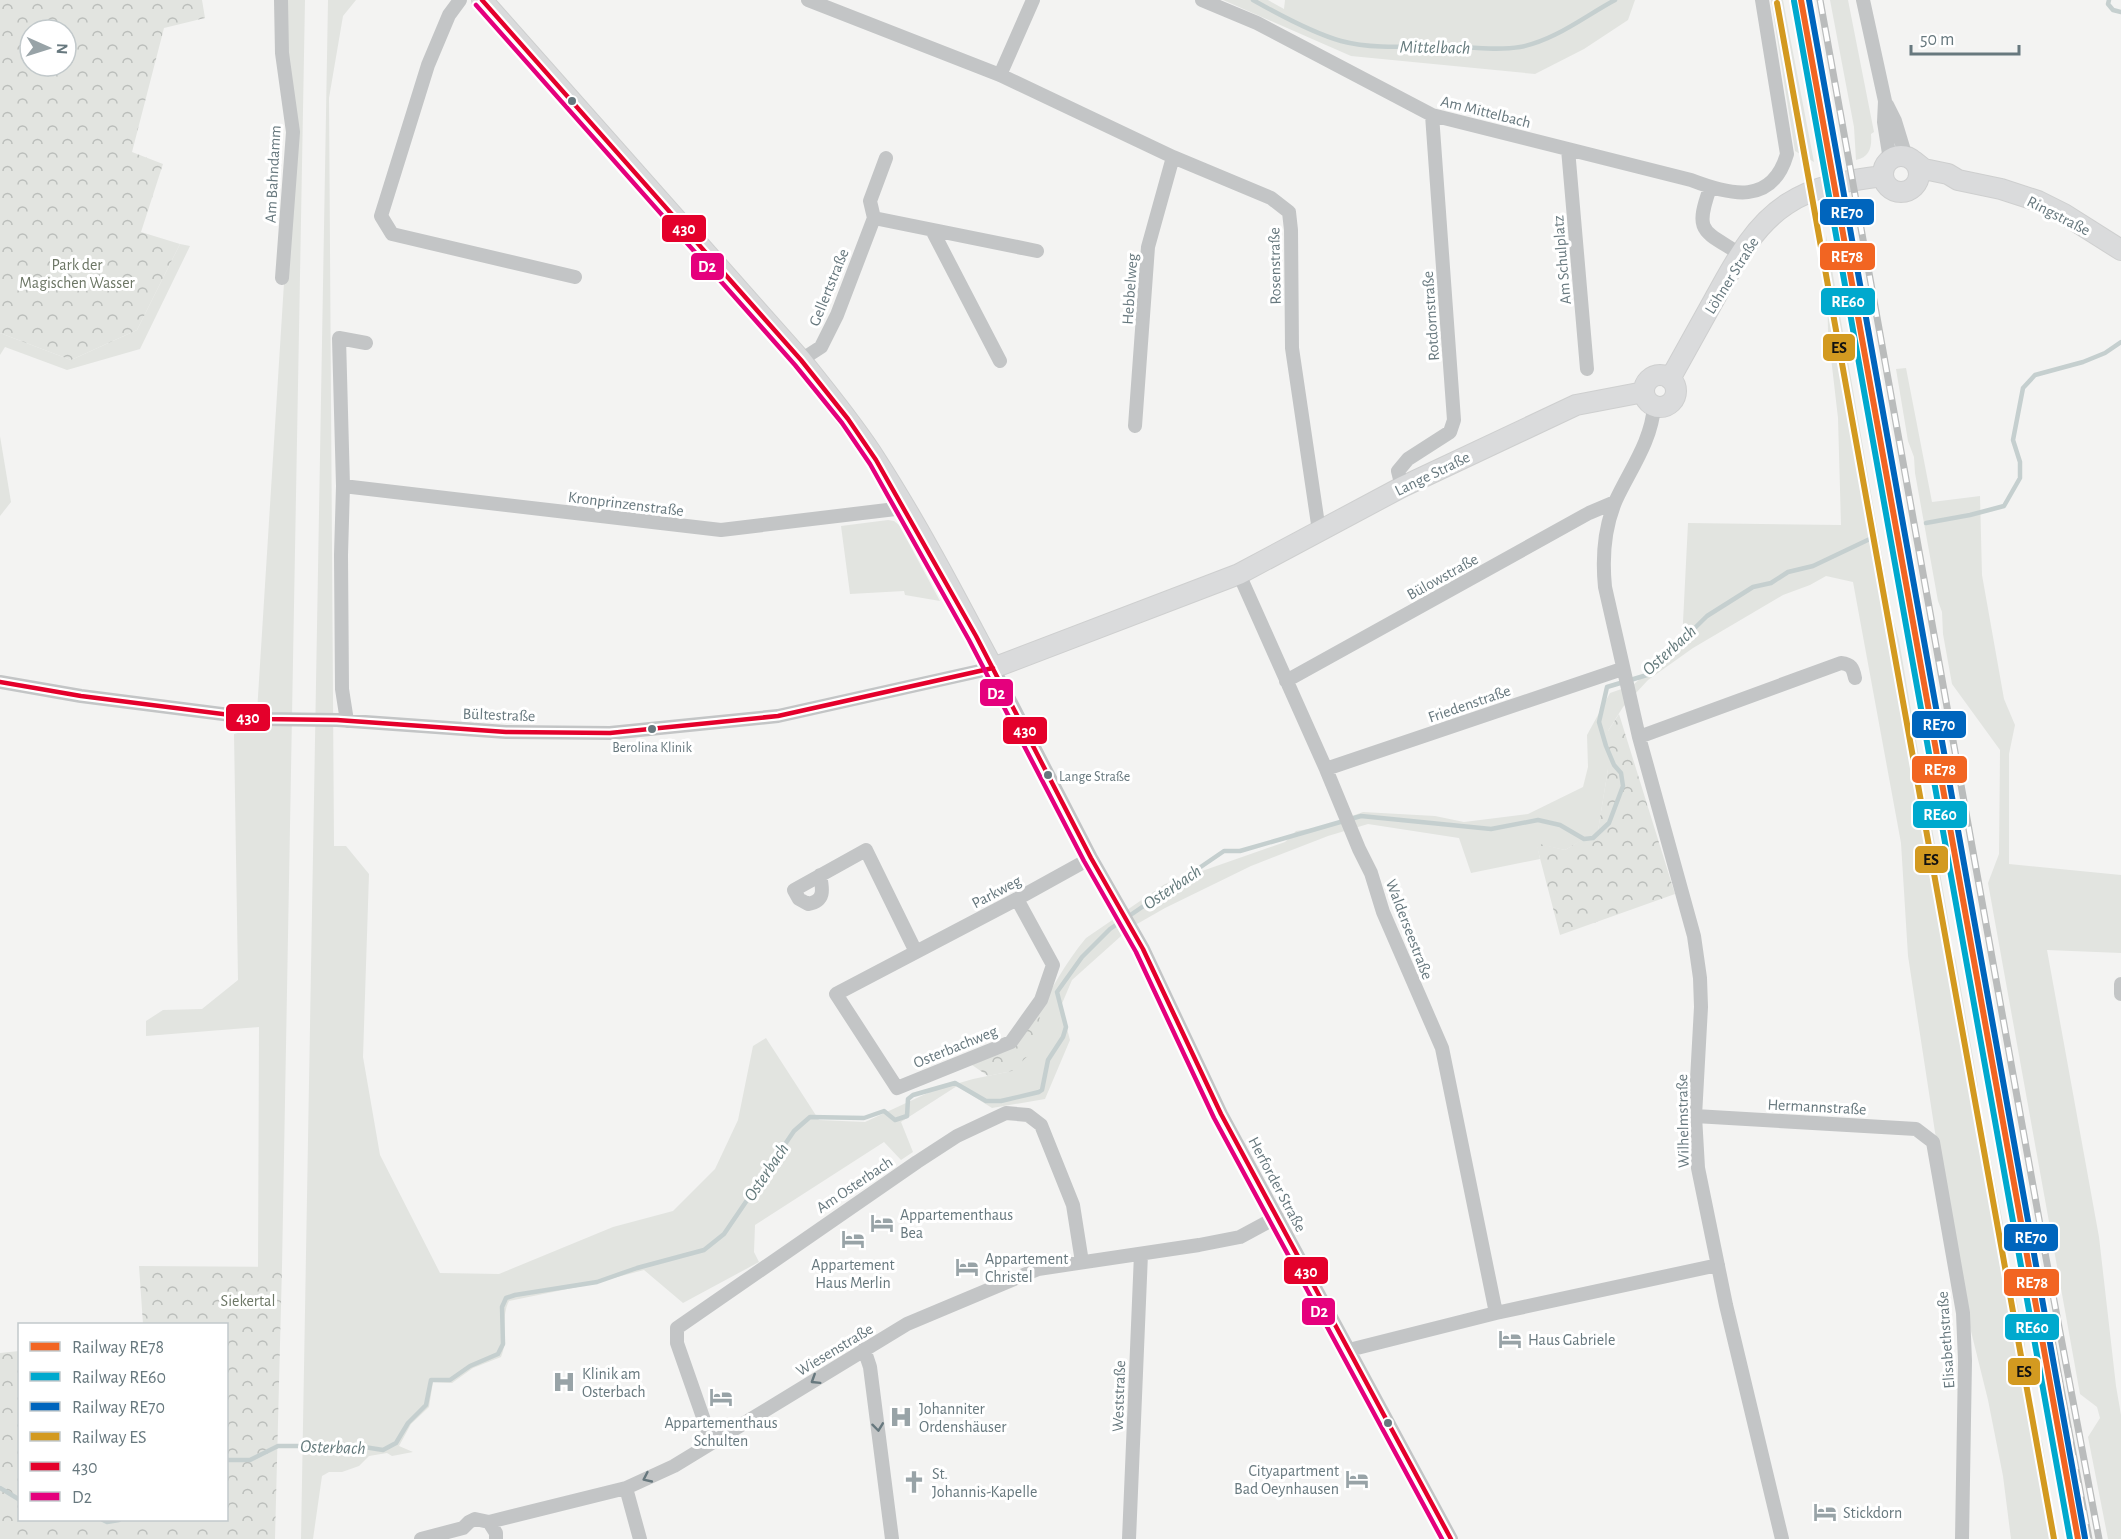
<svg xmlns="http://www.w3.org/2000/svg" width="2121" height="1539" font-family="'Alegreya Sans',sans-serif">
  <defs>
    <pattern id="forest-crowns" width="20" height="18" patternUnits="userSpaceOnUse" patternTransform="scale(1.5)"><rect width="20" height="18" fill="#e2e4e0"/><path d="M2 6a3 3 0 1 1 6 0M12 15a3 3 0 1 1 6 0" fill="none" stroke="#bbbebb"/></pattern>
  </defs>
  <rect width="100%" height="100%" fill="#f3f3f2"/>
  <path fill="#e2e4e0" d="M 285,0 L 305,0 L 282,1267 L 258,1267 L 259,1027 L 146,1036 L 146,1021 L 163,1010 L 202,1009 L 238,980 L 234,734 L 256,728 L 284,283 L 295,150 Z
    M 328,0 L 356,0 L 343,16 L 329,98 L 334,846 L 346,846 L 369,874 L 363,1057 L 380,1155 L 440,1273 L 499,1274 L 613,1227 L 673,1211 L 715,1169 L 738,1120 L 753,1046 L 766,1038 L 819,1120 L 865,1122 L 932,1091 L 973,1079 L 1012,1071 C 1033,1025 1053,978 1086,938 L 1165,884 L 1285,842 L 1296,831 L 1322,827 L 1363,812 L 1435,816 L 1464,822 L 1528,814 L 1583,787 L 1588,767 L 1587,735 L 1610,693 L 1633,685 L 1682,642 L 1688,523 L 1841,525 L 1838,418 L 1828,332 L 1826,235 L 1893,619 L 1899,640 L 1920,763 C 1918,778 1920,788 1927,800 L 1950,929 L 1949,939 L 1956,961 L 1978,1086 L 1977,1097 L 1983,1119 L 2008,1250 L 2006,1260 L 2008,1271 L 2013,1282 L 2025,1345 L 2026,1367 L 2036,1411 L 2033,1422 L 2035,1432 L 2042,1441 L 2058,1539 L 2011,1539 L 2003,1476 L 1988,1400 L 1966,1311 L 1937,1145 L 1908,956 L 1901,843 L 1853,582 L 1826,576 L 1810,585 L 1783,595 L 1693,648 L 1648,680 L 1623,707 L 1608,731 L 1608,769 L 1598,831 L 1565,850 L 1537,844 L 1540,859 L 1471,873 L 1459,838 L 1368,824 L 1328,836 L 1251,866 L 1165,908 L 1130,928 L 1072,980 L 1061,1006 L 1070,1040 L 1045,1099 L 992,1108 L 957,1086 L 901,1122 L 913,1152 L 901,1160 L 884,1142 L 755,1225 L 754,1252 L 759,1262 L 683,1303 L 644,1270 L 587,1285 L 509,1301 C 500,1318 509,1339 501,1357 L 473,1368 L 452,1383 L 433,1382 L 429,1407 L 411,1424 L 399,1446 L 413,1452 L 392,1456 L 387,1453 L 369,1456 L 359,1466 L 342,1472 L 329,1472 L 322,1476 L 313,1539 L 301,1539 Z
    M 1223,0 L 1268,0 L 1284,9 L 1285,0 L 1635,0 L 1628,20 L 1584,49 L 1535,74 L 1351,56 Z
    M 1771,0 L 1783,0 L 1814,162 L 1795,151 Z
    M 1830,0 L 1848,0 L 1874,132 L 1871,134 C 1872,147 1870,157 1856,160 L 1854,127 Z
    M 180,244 L 190,246 L 140,349 L 67,370 L 5,347 L 0,355 L 0,333 L 71,360 L 137,330 Z
    M 1906,368 L 1932,502 L 1980,496 L 1982,575 L 2004,699 L 2015,725 L 2009,754 L 2009,864 L 2121,875 L 2121,953 L 2047,950 L 2099,1237 L 2116,1386 L 2121,1415 L 2121,1539 L 2108,1539 L 2088,1437 L 2100,1418 L 2097,1407 L 2080,1394 L 1988,883 L 1999,854 L 2000,750 L 1952,684 L 1943,634 L 1942,612 L 1938,601 L 1915,473 L 1914,457 L 1908,441 L 1896,369 Z
    M 0,436 L 11,502 L 0,516 Z
    M 888,520 L 894,521 L 899,525 L 940,601 L 905,595 L 904,591 L 850,594 L 841,526 Z"/>
  <path fill="url(#forest-crowns)" fill-rule="evenodd" d="M 0,0 L 202,0 L 205,18 L 164,28 L 132,152 L 163,164 L 141,232 L 180,244 L 137,330 L 71,360 L 0,333 ZM 30,30 L 66,30 L 66,66 L 30,66 Z
    M 1619,714 L 1675,894 L 1560,935 L 1536,843 L 1565,850 L 1598,830 L 1608,769 L 1608,731 Z
    M 1041,1007 L 1036,1048 L 1012,1071 L 988,1076 L 972,1065 L 1012,1047 Z
    M 139,1266 L 282,1267 L 275,1539 L 0,1539 L 0,1353 L 19,1351 L 20,1520 L 226,1520 L 226,1324 L 143,1324 Z"/>
  <g fill="none" stroke-linecap="round" stroke-linejoin="round">
    <path stroke="#c5cfcf" stroke-width="4.5" d="M 1253,0 C 1276,13 1316,34 1341,41 C 1375,50 1412,46 1446,46 C 1470,47 1496,51 1520,47 C 1554,41 1585,16 1615,0
      M 2109,0 L 2108,4 L 2113,10 L 2121,12
      M 1926,523 L 1970,515 L 2004,506 L 2020,478 L 2020,462 L 2013,440 L 2023,388 L 2035,375 L 2083,362 L 2105,353 L 2121,342
      M 226,1460 L 250,1460 L 278,1446 L 358,1446 L 383,1450 L 396,1443 L 408,1423 L 426,1405 L 431,1380 L 450,1380 L 470,1366 L 498,1354 L 503,1344 L 502,1307 L 506,1298 L 515,1295 L 597,1282 L 637,1268 L 704,1250 L 724,1234 L 794,1131 L 810,1117 L 864,1118 L 884,1111 L 895,1120 L 907,1116 L 908,1099 L 913,1095 L 955,1083 L 986,1101 L 1001,1101 L 1039,1092 L 1042,1090 L 1048,1060 L 1063,1037 L 1066,1027 L 1057,992 L 1082,957 L 1110,929 L 1224,851 L 1240,851 L 1361,816 L 1491,829 L 1538,820 L 1560,825 L 1584,839 L 1593,838 L 1609,823 L 1623,786 L 1621,773 L 1614,765 L 1606,746 L 1599,722 L 1607,687 L 1647,675 L 1707,616 L 1753,587 L 1771,583 L 1788,572 L 1813,566 L 1874,537
      M 0,1488 L 20,1500
      M 103,1520 L 107,1522 L 119,1520"/>
    <g stroke="#cecfcf" stroke-width="22">
      <path id="secondary" d="M 482,0 L 801,360 C 827,393 854,425 876,460 C 919,527 956,598 993,668 L 1239,574 L 1402,487 L 1576,405 L 1644,392
        M1883 174a18 18 0 1 1 36 0a18 18 0 1 1-36 0Z
        M 1914,161 L 1924,169 L 1948,174 L 1958,180 L 2001,189 L 2038,201 L 2064,214 L 2121,250
        M1644 391a16 16 0 1 1 32 0a16 16 0 1 1-32 0Z
        M 1670,379 C 1685,352 1700,325 1715,298 C 1734,264 1753,226 1787,204 C 1816,185 1850,180 1883,176"/>
    </g>
    <path stroke="#c3c5c6" stroke-width="14" d="M 281,0 L 282,53 L 293,132 L 282,278
      M 460,0 L 449,15 L 428,65 L 381,216 L 392,234 L 575,277
      M 808,0 L 1000,75 L 1173,157 L 1271,198 L 1289,212 L 1291,230 L 1292,348 L 1319,531
      M 1202,0 L 1257,23 L 1432,115 L 1691,180 C 1730,195 1772,206 1787,154 L 1762,0
      M 1863,0 L 1885,101 L 1884,122 L 1890,160
      M 1000,75 L 1033,0
      M 1887,105 L 1895,121 L 1906,157
      M 1568,149 L 1587,369
      M 1710,188 C 1694,233 1703,230 1740,254
      M 874,218 L 1037,251
      M 932,230 L 1000,361
      M 801,360 L 821,347 L 837,315 L 874,218 L 870,201 L 886,158
      M 1654,406 C 1652,440 1630,470 1616,500 C 1604,528 1602,557 1605,587 L 1639,737 L 1694,936 L 1700,978 L 1701,1007 L 1695,1116 L 1698,1168 L 1726,1305 L 1782,1539
      M 1135,426 L 1148,247 L 1173,157
      M 343,486 L 721,530 L 904,508
      M 1402,487 L 1398,471 L 1408,459 L 1450,432 L 1454,420 L 1432,115
      M 1239,574 L 1326,769 L 1359,849 L 1371,873 L 1383,912 L 1442,1048 L 1496,1313
      M 1286,681 L 1589,513 L 1615,502
      M 0,682 L 81,696 L 262,719 L 337,720 L 506,732 L 610,733 L 778,716 L 993,668 L 1091,858 L 1143,949 L 1221,1114 L 1451,1539
      M 347,721 L 342,689 L 341,555 L 343,486 L 339,338 L 366,343
      M 1639,737 L 1841,663 C 1851,664 1853,668 1855,678
      M 1326,769 L 1622,669
      M 820,875 C 823,890 825,901 808,904 L 799,899 L 794,890 L 866,850 L 916,952
      M 1017,899 L 1053,965 L 1041,1000 L 1011,1042 L 897,1088 L 836,994 L 1017,899 L 1091,858
      M 2121,984 L 2121,994
      M 1695,1116 L 1916,1129 L 1933,1142 L 1963,1313 L 1965,1361 L 1962,1539
      M 864,1349 L 870,1367 L 892,1539
      M 1349,1350 L 1496,1313 L 1718,1265
      M 712,1443 L 677,1343 L 677,1328 L 917,1162 L 957,1136 L 1006,1113 L 1028,1115 L 1041,1125 L 1073,1205 L 1082,1262
      M 626,1488 L 640,1539
      M 489,1522 L 496,1533 L 496,1539
      M 421,1539 L 463,1528 L 469,1522 L 475,1519 L 489,1522 L 626,1488 L 674,1466 L 907,1324 L 1038,1269 L 1199,1245 L 1240,1237 L 1277,1217
      M 1129,1539 L 1141,1254"/>
    <use href="#secondary" stroke="#dadbdc" stroke-width="20"/>
    <g stroke="#babcbc" stroke-width="7">
      <path id="rail" d="M 1820,0 L 2046,1258 L 2099,1539
        M 2048,1318 L 2089,1539"/>
    </g>
    <use href="#rail" stroke="#fff" stroke-width="4.5" stroke-dasharray="14" stroke-linecap="butt"/>
    <g stroke="#fff" stroke-width="9">
      <path id="bus-1" d="M 482,0 L 801,360 L 848,419 L 876,460 L 976,636 L 1091,858 L 1143,949 L 1221,1114 L 1451,1539
        M 0,682 L 81,696 L 262,719 L 337,720 L 506,732 L 610,733 L 778,716 L 993,668"/>
    </g>
    <g stroke="#fff" stroke-width="9">
      <path id="bus-2" d="M 476,5 L 795,365 L 842,423 L 870,464 L 969,640 L 1084,861 L 1136,952 L 1214,1118 L 1442,1539"/>
    </g>
    <use href="#bus-1" stroke="#e4002b" stroke-width="4.5"/>
    <use href="#bus-2" stroke="#e5007d" stroke-width="4.5"/>
    <g stroke="#fff" stroke-width="10">
      <path id="rail-1" d="M 1801,0 L 2078,1539"/>
    </g>
    <g stroke="#fff" stroke-width="10">
      <path id="rail-2" d="M 1794,1 L 2070,1539"/>
    </g>
    <g stroke="#fff" stroke-width="10">
      <path id="rail-3" d="M 1809,0 L 2085,1538"/>
    </g>
    <g stroke="#fff" stroke-width="10">
      <path id="rail-4" d="M 1777,3 L 2054,1539"/>
    </g>
    <use href="#rail-1" stroke="#f26522" stroke-width="6"/>
    <use href="#rail-2" stroke="#00a9ce" stroke-width="6"/>
    <use href="#rail-3" stroke="#0065bd" stroke-width="6"/>
    <use href="#rail-4" stroke="#d39a20" stroke-width="6"/>
  </g>
  <defs><path id="oneway-chevron" d="M-2-3.5L2.5 0L-2 3.5" fill="none" stroke-width="1.6" stroke-linecap="round" stroke-linejoin="round" transform="scale(1.5)"/></defs>
  <g stroke="#67787e">
    <use href="#oneway-chevron" transform="translate(815 1380) rotate(148)"/>
    <use href="#oneway-chevron" transform="translate(878 1427) rotate(83)"/>
    <use href="#oneway-chevron" transform="translate(647 1478) rotate(155)"/>
  </g>
  <defs>
    <g id="hotel-bare" transform="scale(1.8)"><path d="M-6-4.5h1.5V1H6V5H4.5V3h-9V5H-6ZM-4 0a1.8 1.8 0 1 1 3.6 0ZM.5 0V-2.5h3Q6-2.5 6 0Z" fill="#98a3a7" stroke="#fff" stroke-width="2.5" paint-order="stroke"/></g>
    <g id="hospital-bare" transform="scale(1.8)"><path d="M-5-5h3v3.5h4V-5h3V5h-3V1.5h-4V5h-3Z" fill="#98a3a7" stroke="#fff" stroke-width="2.5" paint-order="stroke"/></g>
    <g id="church-bare" transform="scale(1.8)"><path d="M-1.2-6h2.4v3.5h3.3v2.4h-3.3V6h-2.4V-.1h-3.3v-2.4h3.3Z" fill="#98a3a7" stroke="#fff" stroke-width="2.5" paint-order="stroke"/></g>
  </defs>
  <g fill-rule="evenodd">
    <use href="#hotel-bare" x="882" y="1223"/>
    <use href="#hotel-bare" x="853" y="1239"/>
    <use href="#hotel-bare" x="967" y="1267"/>
    <use href="#hotel-bare" x="1510" y="1339"/>
    <use href="#hospital-bare" x="564" y="1382"/>
    <use href="#hotel-bare" x="721" y="1397"/>
    <use href="#hospital-bare" x="901" y="1417"/>
    <use href="#hotel-bare" x="1357" y="1479"/>
    <use href="#church-bare" x="914" y="1482"/>
    <use href="#hotel-bare" x="1825" y="1512"/>
  </g>
  <g fill="#67787e" stroke="#fff" stroke-width="2">
    <circle cx="572" cy="101" r="5"/>
    <circle cx="652" cy="729" r="5"/>
    <circle cx="1048" cy="775" r="5"/>
    <circle cx="1388" cy="1423" r="5"/>
  </g>
  <g text-anchor="middle" stroke-width="6" stroke-linejoin="round" paint-order="stroke">
    <g font-size="14" fill="#67787e" stroke="#fff">
      <text x="652" y="752">Berolina Klinik</text>
      <text x="1059" y="781" text-anchor="start">Lange Straße</text>
    </g>
    <g font-size="16" fill="#67787e" stroke="#fff">
      <text transform="translate(1486 111) rotate(14)" y="6">Am Mittelbach</text>
      <text transform="translate(272 174) rotate(-87)" y="6">Am Bahndamm</text>
      <text transform="translate(2059 215) rotate(27)" y="6">Ringstraße</text>
      <text transform="translate(1561 260) rotate(-95)" y="6">Am Schulplatz</text>
      <text transform="translate(1274 266) rotate(-91)" y="6">Rosenstraße</text>
      <text transform="translate(1731 275) rotate(-58)" y="6">Löhner Straße</text>
      <text transform="translate(828 287) rotate(-68)" y="6">Gellertstraße</text>
      <text transform="translate(1129 289) rotate(-86)" y="6">Hebbelweg</text>
      <text transform="translate(1430 316) rotate(-94)" y="6">Rotdornstraße</text>
      <text transform="translate(1432 473) rotate(-26)" y="6">Lange Straße</text>
      <text transform="translate(626 503) rotate(7)" y="6">Kronprinzenstraße</text>
      <text transform="translate(1442 576) rotate(-29)" y="6">Bülowstraße</text>
      <text transform="translate(1469 703) rotate(-19)" y="6">Friedenstraße</text>
      <text transform="translate(499 714) rotate(2)" y="6">Bültestraße</text>
      <text transform="translate(996 891) rotate(-28)" y="6">Parkweg</text>
      <text transform="translate(1410 929) rotate(69)" y="6">Walderseestraße</text>
      <text transform="translate(955 1046) rotate(-22)" y="6">Osterbachweg</text>
      <text transform="translate(1817 1106) rotate(3)" y="6">Hermannstraße</text>
      <text transform="translate(1682 1121) rotate(-91)" y="6">Wilhelmstraße</text>
      <text transform="translate(854 1184) rotate(-34)" y="6">Am Osterbach</text>
      <text transform="translate(1278 1184) rotate(62)" y="6">Herforder Straße</text>
      <text transform="translate(1945 1340) rotate(-94)" y="6">Elisabethstraße</text>
      <text transform="translate(834 1349) rotate(-31)" y="6">Wiesenstraße</text>
      <text transform="translate(1118 1396) rotate(-88)" y="6">Weststraße</text>
    </g>
    <g font-size="16" fill="#6c7665" stroke="#fff">
      <text x="77" y="270">Park der<tspan x="77" dy="18">Magischen Wasser</tspan></text>
      <text x="248" y="1306">Siekertal</text>
    </g>
    <g font-size="16" fill="#67787e" stroke="#fff" text-anchor="start">
      <text x="900" y="1220">Appartementhaus<tspan x="900" dy="18">Bea</tspan></text>
      <text x="985" y="1264">Appartement<tspan x="985" dy="18">Christel</tspan></text>
      <text x="853" y="1270" text-anchor="middle">Appartement<tspan x="853" dy="18">Haus Merlin</tspan></text>
      <text x="1528" y="1345">Haus Gabriele</text>
      <text x="582" y="1379">Klinik am<tspan x="582" dy="18">Osterbach</tspan></text>
      <text x="919" y="1414">Johanniter<tspan x="919" dy="18">Ordenshäuser</tspan></text>
      <text x="721" y="1428" text-anchor="middle">Appartementhaus<tspan x="721" dy="18">Schulten</tspan></text>
      <text x="1339" y="1476" text-anchor="end">Cityapartment<tspan x="1339" dy="18">Bad Oeynhausen</tspan></text>
      <text x="932" y="1479">St.<tspan x="932" dy="18">Johannis-Kapelle</tspan></text>
      <text x="1843" y="1518">Stickdorn</text>
    </g>
    <g font-size="18" font-style="italic" fill="#63797b" stroke="#fff">
      <text transform="translate(1435 47) rotate(1)" y="6">Mittelbach</text>
      <text transform="translate(1669 650) rotate(-42)" y="6">Osterbach</text>
      <text transform="translate(1172 887) rotate(-34)" y="6">Osterbach</text>
      <text transform="translate(766 1172) rotate(-56)" y="6">Osterbach</text>
      <text transform="translate(333 1447) rotate(2)" y="6">Osterbach</text>
    </g>
  </g>
  <g stroke="#fff" stroke-width="2">
    <rect x="1819" y="198" width="56" height="28" rx="6" fill="#0065bd"/>
    <rect x="661" y="214" width="46" height="29" rx="6" fill="#e4002b"/>
    <rect x="1819" y="242" width="57" height="29" rx="6" fill="#f26522"/>
    <rect x="690" y="252" width="35" height="29" rx="6" fill="#e5007d"/>
    <rect x="1820" y="287" width="56" height="29" rx="6" fill="#00a9ce"/>
    <rect x="1822" y="333" width="34" height="29" rx="6" fill="#d39a20"/>
    <rect x="979" y="678" width="35" height="29" rx="6" fill="#e5007d"/>
    <rect x="225" y="703" width="46" height="29" rx="6" fill="#e4002b"/>
    <rect x="1911" y="710" width="56" height="29" rx="6" fill="#0065bd"/>
    <rect x="1002" y="716" width="46" height="29" rx="6" fill="#e4002b"/>
    <rect x="1911" y="755" width="57" height="29" rx="6" fill="#f26522"/>
    <rect x="1912" y="800" width="56" height="29" rx="6" fill="#00a9ce"/>
    <rect x="1914" y="845" width="35" height="29" rx="6" fill="#d39a20"/>
    <rect x="2003" y="1223" width="56" height="29" rx="6" fill="#0065bd"/>
    <rect x="1283" y="1256" width="46" height="29" rx="6" fill="#e4002b"/>
    <rect x="2003" y="1268" width="57" height="29" rx="6" fill="#f26522"/>
    <rect x="1301" y="1297" width="35" height="29" rx="6" fill="#e5007d"/>
    <rect x="2004" y="1313" width="56" height="28" rx="6" fill="#00a9ce"/>
    <rect x="2007" y="1357" width="34" height="29" rx="6" fill="#d39a20"/>
  </g>
  <g font-size="16" text-anchor="middle" font-weight="bold" fill="#fff">
    <text x="1847" y="218">RE70</text>
    <text x="684" y="234">430</text>
    <text x="1847" y="262">RE78</text>
    <text x="707" y="272">D2</text>
    <text x="1848" y="307">RE60</text>
    <text x="996" y="699">D2</text>
    <text x="248" y="723">430</text>
    <text x="1939" y="730">RE70</text>
    <text x="1025" y="736">430</text>
    <text x="1940" y="775">RE78</text>
    <text x="1940" y="820">RE60</text>
    <text x="2031" y="1243">RE70</text>
    <text x="1306" y="1277">430</text>
    <text x="2032" y="1288">RE78</text>
    <text x="1319" y="1317">D2</text>
    <text x="2032" y="1333">RE60</text>
  </g>
  <g font-size="16" text-anchor="middle" font-weight="bold" fill="#111">
    <text x="1839" y="353">ES</text>
    <text x="1931" y="865">ES</text>
    <text x="2024" y="1377">ES</text>
  </g>
  <rect x="18" y="1323" width="210" height="198" fill="#ffffff" stroke="#c2c9cb" stroke-width="1.5"/>
  <rect x="30" y="1342" width="30" height="9" fill="#f26522" stroke="#c2c9cb" stroke-width="1.5"/>
  <text x="72" y="1353" font-size="18" fill="#67787e">Railway RE78</text>
  <rect x="30" y="1372" width="30" height="9" fill="#00a9ce" stroke="#c2c9cb" stroke-width="1.5"/>
  <text x="72" y="1383" font-size="18" fill="#67787e">Railway RE60</text>
  <rect x="30" y="1402" width="30" height="9" fill="#0065bd" stroke="#c2c9cb" stroke-width="1.5"/>
  <text x="72" y="1413" font-size="18" fill="#67787e">Railway RE70</text>
  <rect x="30" y="1432" width="30" height="9" fill="#d39a20" stroke="#c2c9cb" stroke-width="1.5"/>
  <text x="72" y="1443" font-size="18" fill="#67787e">Railway ES</text>
  <rect x="30" y="1462" width="30" height="9" fill="#e4002b" stroke="#c2c9cb" stroke-width="1.5"/>
  <text x="72" y="1473" font-size="18" fill="#67787e">430</text>
  <rect x="30" y="1492" width="30" height="9" fill="#e5007d" stroke="#c2c9cb" stroke-width="1.5"/>
  <text x="72" y="1503" font-size="18" fill="#67787e">D2</text>
  <g transform="translate(48 48) rotate(93)"><circle r="28" fill="#ffffff" stroke="#c2c9cb" stroke-width="1.5"/>
  <path d="M0-4.5L10 22L0 15L-10 22Z" fill="#98a3a7"/>
  <text y="-9" font-size="16" font-weight="bold" text-anchor="middle" fill="#67787e">N</text>
  </g>
  <path d="M1911 45v9h108v-9" fill="none" stroke="#67787e" stroke-width="3"/>
  <text x="1920" y="45" font-size="18" fill="#67787e" stroke="#ffffff" stroke-width="4.5" paint-order="stroke">50 m</text>
</svg>
